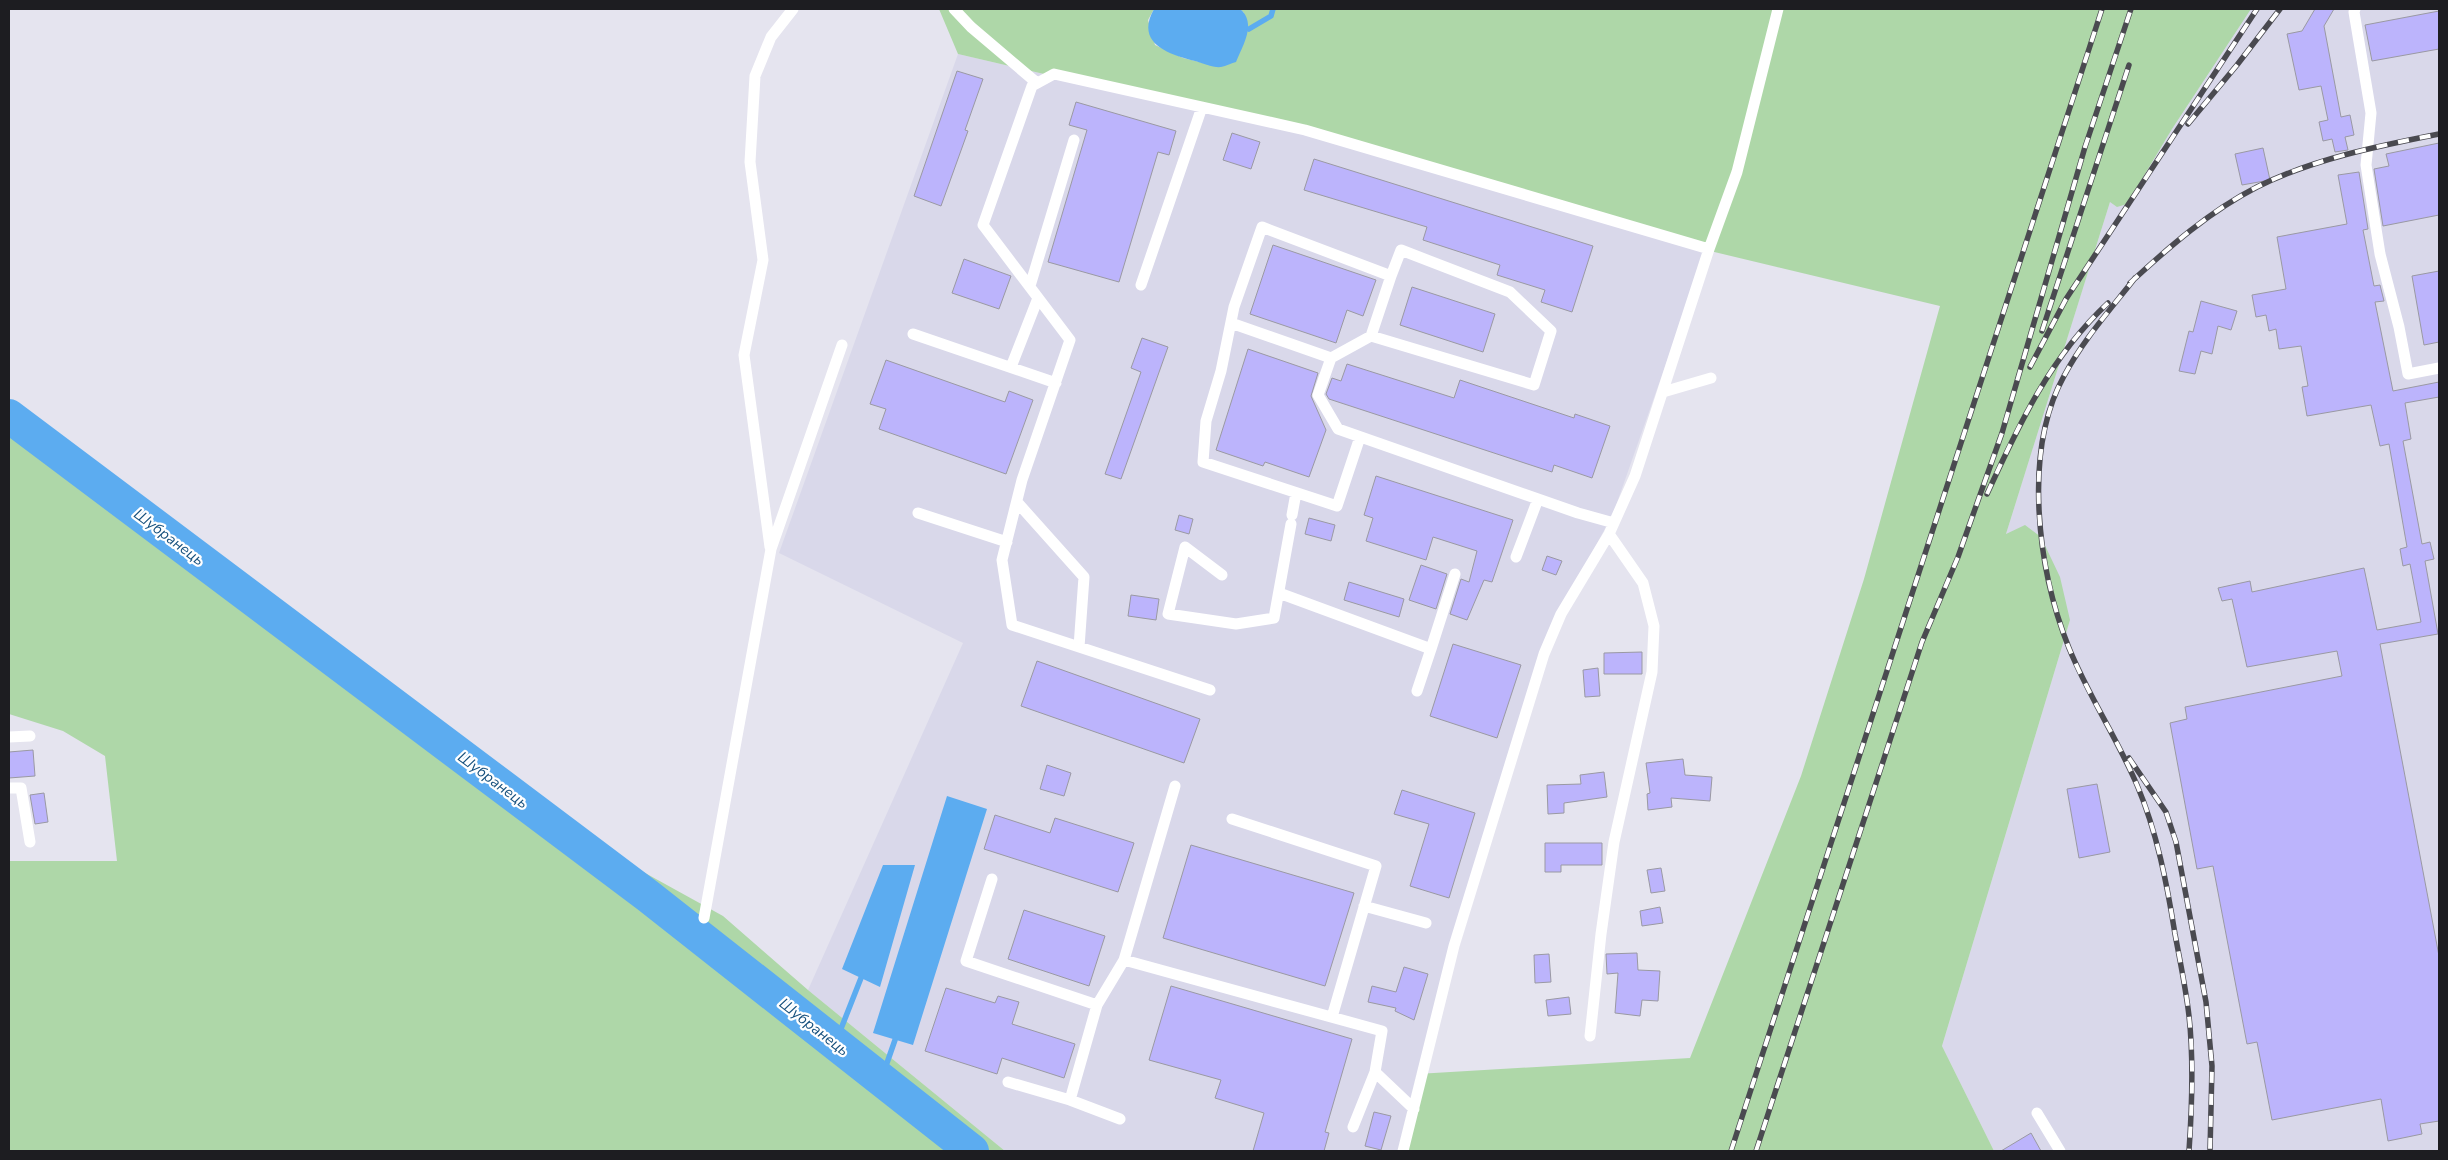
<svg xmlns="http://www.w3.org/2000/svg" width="2448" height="1160" font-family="'Nunito Sans',sans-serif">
  <rect width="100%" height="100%" fill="#e5e4ef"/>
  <path fill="#d9d8ea" d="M 2251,9 L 2439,9 L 2439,1151 L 1994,1151 L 1942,1046 L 2070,620 L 2006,534 L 2110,202 L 2127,203 L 2172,129 Z
    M 958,54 L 1303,134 L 1706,250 L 1613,514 L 1560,611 L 1398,1151 L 1005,1151 L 808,990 L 963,643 L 779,553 Z"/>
  <path fill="#aed7a8" d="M 939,9 L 1154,9 L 1148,20 L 1155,45 L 1183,58 L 1220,67 L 1244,13 L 1240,9 L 2251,9 L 2172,129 L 2127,204 L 2117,207 L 2110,202 L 2006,534 L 2025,525 L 2041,537 L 2060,577 L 2070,620 L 1942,1046 L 1994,1151 L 1398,1151 L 1417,1074 L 1690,1058 L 1801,776 L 1864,579 L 1940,306 L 1706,250 L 1303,134 L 958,54 Z
    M 9,407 L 522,805 L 723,916 L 808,990 L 1005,1151 L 9,1151 L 9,861 L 117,861 L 105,756 L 63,731 L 9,714 Z"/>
  <path fill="#5cacf0" d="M 1154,9 L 1240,9 C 1257,23 1243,45 1236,62 C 1232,63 1226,66 1221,67 C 1214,68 1202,63 1195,61 C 1167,54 1135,43 1154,9 Z
    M 947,796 L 987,809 L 913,1045 L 873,1033 Z
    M 883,865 L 915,865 L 880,987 L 842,969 Z"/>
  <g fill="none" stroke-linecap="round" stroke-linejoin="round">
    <path stroke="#5cacf0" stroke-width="5.5" d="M 1249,29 L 1271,16 L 1273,9
      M 835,1044 L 861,978
      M 881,1080 L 895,1040"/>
    <path stroke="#5cacf0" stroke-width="34" d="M 9,416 L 648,896 L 972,1151"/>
  </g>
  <path fill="#bcb4fc" stroke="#9a99a3" d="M 2315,9 L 2334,9 L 2324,26 L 2341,117 L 2350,115 L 2354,135 L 2345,137 L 2348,150 L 2335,152 L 2332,139 L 2323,141 L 2319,122 L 2328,120 L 2321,86 L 2299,90 L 2287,34 L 2302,31 Z
    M 2439,11 L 2439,49 L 2372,61 L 2365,25 Z
    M 957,71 L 983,79 L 965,130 L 968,131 L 941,206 L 914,196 Z
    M 1076,102 L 1176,131 L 1169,155 L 1158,152 L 1119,282 L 1048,262 L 1087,130 L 1069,125 Z
    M 1232,133 L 1260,142 L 1251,169 L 1223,160 Z
    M 2439,143 L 2439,215 L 2383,226 L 2374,169 L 2389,166 L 2386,154 Z
    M 2263,148 L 2270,180 L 2242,185 L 2235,154 Z
    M 1314,159 L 1593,246 L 1572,312 L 1541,302 L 1545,290 L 1497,275 L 1500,265 L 1423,240 L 1427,227 L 1304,190 Z
    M 2359,172 L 2368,229 L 2363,230 L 2374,286 L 2380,285 L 2384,301 L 2375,302 L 2393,391 L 2439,382 L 2439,397 L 2405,403 L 2411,439 L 2403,441 L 2422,544 L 2430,542 L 2434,559 L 2425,561 L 2438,634 L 2380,644 L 2439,956 L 2439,1121 L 2420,1124 L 2422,1134 L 2388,1141 L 2381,1099 L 2272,1120 L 2257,1042 L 2247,1044 L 2213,866 L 2197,869 L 2170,723 L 2187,719 L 2185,707 L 2342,676 L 2337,651 L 2247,667 L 2232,599 L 2222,601 L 2218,588 L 2250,581 L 2252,592 L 2364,568 L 2377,630 L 2421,622 L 2410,564 L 2403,566 L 2400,549 L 2407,547 L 2389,444 L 2380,446 L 2371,405 L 2307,416 L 2302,387 L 2308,386 L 2301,346 L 2279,349 L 2276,329 L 2269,331 L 2266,315 L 2256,317 L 2252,295 L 2286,289 L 2277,237 L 2347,224 L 2338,175 Z
    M 1273,245 L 1376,280 L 1363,316 L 1347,310 L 1336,343 L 1250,314 Z
    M 964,259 L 1011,276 L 999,309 L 952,293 Z
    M 2439,271 L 2439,342 L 2424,345 L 2412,276 Z
    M 1412,287 L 1495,314 L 1483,352 L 1400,325 Z
    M 2201,301 L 2237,311 L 2231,330 L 2218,326 L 2212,354 L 2201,351 L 2195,374 L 2179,371 L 2189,331 L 2193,332 Z
    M 1142,338 L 1168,347 L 1121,479 L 1105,474 L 1141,372 L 1131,368 Z
    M 1248,349 L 1318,373 L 1311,396 L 1326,430 L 1309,477 L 1265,462 L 1263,466 L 1216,450 Z
    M 886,360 L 1005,402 L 1009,391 L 1033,400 L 1006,474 L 879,429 L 886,409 L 870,404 Z
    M 1347,364 L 1454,398 L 1460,380 L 1574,418 L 1575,414 L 1610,426 L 1592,478 L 1554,465 L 1552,472 L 1329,399 L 1326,394 L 1332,378 L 1341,381 Z
    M 1376,476 L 1513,520 L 1492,582 L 1484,580 L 1467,620 L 1450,614 L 1461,579 L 1469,582 L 1477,551 L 1433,537 L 1426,560 L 1366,541 L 1373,518 L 1364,515 Z
    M 1179,515 L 1193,519 L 1189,534 L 1175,530 Z
    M 1309,518 L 1335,525 L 1331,541 L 1305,534 Z
    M 1547,556 L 1562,561 L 1556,575 L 1542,570 Z
    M 1421,565 L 1447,574 L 1436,609 L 1409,600 Z
    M 1349,582 L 1404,599 L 1399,617 L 1344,600 Z
    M 1131,595 L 1159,599 L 1156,620 L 1128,616 Z
    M 1453,644 L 1521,665 L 1497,738 L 1430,716 Z
    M 1642,652 L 1642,674 L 1604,674 L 1604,653 Z
    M 1037,661 L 1200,719 L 1184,763 L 1021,706 Z
    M 1598,668 L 1600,696 L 1585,697 L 1583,670 Z
    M 33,750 L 35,776 L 9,778 L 9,752 Z
    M 1683,759 L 1685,775 L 1712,777 L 1710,801 L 1671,798 L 1672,807 L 1648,810 L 1647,794 L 1650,793 L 1646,763 Z
    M 1047,765 L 1071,773 L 1064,796 L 1040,789 Z
    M 1604,772 L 1607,797 L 1564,803 L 1564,813 L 1548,814 L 1547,785 L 1581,784 L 1580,775 Z
    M 2097,784 L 2110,852 L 2079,858 L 2067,789 Z
    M 1402,790 L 1475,813 L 1449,898 L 1410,886 L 1429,824 L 1394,814 Z
    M 44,793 L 48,822 L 35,824 L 30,795 Z
    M 995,815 L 1050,833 L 1055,818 L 1134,843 L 1118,892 L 984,849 Z
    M 1545,843 L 1602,843 L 1602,865 L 1561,865 L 1561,872 L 1545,872 Z
    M 1191,845 L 1354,893 L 1325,986 L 1163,938 Z
    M 1661,868 L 1665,891 L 1651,893 L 1647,870 Z
    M 1660,907 L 1663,923 L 1642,926 L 1640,911 Z
    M 1024,910 L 1105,936 L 1089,986 L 1008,959 Z
    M 1637,953 L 1638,970 L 1660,971 L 1658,1001 L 1642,1000 L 1640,1016 L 1615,1013 L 1618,973 L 1607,974 L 1606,954 Z
    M 1549,954 L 1551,982 L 1535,983 L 1534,955 Z
    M 1404,967 L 1428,974 L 1414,1020 L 1395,1011 L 1396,1008 L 1368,1002 L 1372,986 L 1396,992 Z
    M 1171,986 L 1352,1039 L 1325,1132 L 1329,1133 L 1324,1151 L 1253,1151 L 1264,1113 L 1215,1098 L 1221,1080 L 1149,1060 Z
    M 946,988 L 995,1003 L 998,996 L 1019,1002 L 1012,1024 L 1075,1044 L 1064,1078 L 1002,1058 L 997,1074 L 925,1051 Z
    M 1569,997 L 1571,1014 L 1548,1016 L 1546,1000 Z
    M 1374,1112 L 1391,1116 L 1381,1150 L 1365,1146 Z
    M 2031,1133 L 2041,1151 L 2001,1151 Z"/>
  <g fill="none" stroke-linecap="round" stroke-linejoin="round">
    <path stroke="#fff" stroke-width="11" d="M 954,9 L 971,27 L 1037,83
      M 2355,9 L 2354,12 L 2371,113 L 2366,165 L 2380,254 L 2399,327 L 2408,374 L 2439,368
      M 1141,285 L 1202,107
      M 1030,286 L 1074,140
      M 1231,323 L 1331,358
      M 913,334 L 1056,383
      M 1371,336 L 1391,276
      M 1011,367 L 1038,298
      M 1663,392 L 1711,378
      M 1360,437 L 1337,506 L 1203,462 L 1206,421 L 1221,371 L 1234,307 L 1262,227 L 1391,276 L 1401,250 L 1510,292 L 1551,331 L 1534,385 L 1371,336 L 1331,358 L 1318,395 L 1338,429 L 1578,513 L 1614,523
      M 1017,502 L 1084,577 L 1079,647
      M 918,513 L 1007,542
      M 1292,515 L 1296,493
      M 770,547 L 744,355 L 763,260 L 750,162 L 755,76 L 771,37 L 793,9
      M 1516,557 L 1538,499
      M 1222,575 L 1185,547 L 1168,614 L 1236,624 L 1274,618 L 1291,524
      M 1279,593 L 1431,649 L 1455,574
      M 1210,690 L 1012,625 L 1002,560 L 1022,480 L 1070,340 L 983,225 L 1032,86 L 1054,74 L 1305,130 L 1709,249
      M 1417,691 L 1431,649
      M 9,737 L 30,736
      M 9,788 L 21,788 L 30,842
      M 1232,819 L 1376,866 L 1332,1017
      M 992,879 L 966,961 L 1097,1005
      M 1364,906 L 1426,923
      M 704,918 L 771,549 L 842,345
      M 1124,960 L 1175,786
      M 1590,1036 L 1601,934 L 1614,842 L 1652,672 L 1654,626 L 1643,583 L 1609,534
      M 1375,1072 L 1414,1109
      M 1008,1082 L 1070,1100 L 1097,1005 L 1124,960 L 1382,1031 L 1375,1072 L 1353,1127
      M 1070,1100 L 1120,1119
      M 2037,1113 L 2060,1151
      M 1403,1151 L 1454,946 L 1544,654 L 1561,614 L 1609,534 L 1635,476 L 1709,249 L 1737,172 L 1778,9"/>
    <g stroke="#4a4a50" stroke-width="5.5">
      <path id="rail" d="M 2188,124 L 2237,65 L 2280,9
        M 2135,278 C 2110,310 2083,340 2064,376 C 2022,452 2038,571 2069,648 C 2088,695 2117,738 2137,785 C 2157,832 2167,884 2175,934 C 2180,961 2186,989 2189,1016 C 2194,1061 2192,1107 2189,1151
        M 2130,283 C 2169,247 2210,211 2257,187 C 2313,159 2378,146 2439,134
        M 2042,331 L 2129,65
        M 2030,367 L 2066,299 L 2257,9
        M 1987,494 C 2019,424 2051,356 2108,303
        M 2129,758 L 2166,812 L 2176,842 L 2206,1002 L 2212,1066 L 2210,1151
        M 1731,1151 L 2102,9
        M 1756,1151 L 1922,642 L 1958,557 L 2002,433 L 2085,147 L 2131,9"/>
    </g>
    <use href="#rail" stroke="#fff" stroke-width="4" stroke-dasharray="11" stroke-linecap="butt"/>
  </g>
  <g text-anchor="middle" stroke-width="4.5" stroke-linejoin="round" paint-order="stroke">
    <g font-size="15" font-style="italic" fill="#16507d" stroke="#fff">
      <text transform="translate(169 537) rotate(37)" y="5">Шубранець</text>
      <text transform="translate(493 780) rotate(37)" y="5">Шубранець</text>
      <text transform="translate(814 1027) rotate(38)" y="5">Шубранець</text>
    </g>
  </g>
  <rect width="2448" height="1160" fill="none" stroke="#1d1d21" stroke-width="20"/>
</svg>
